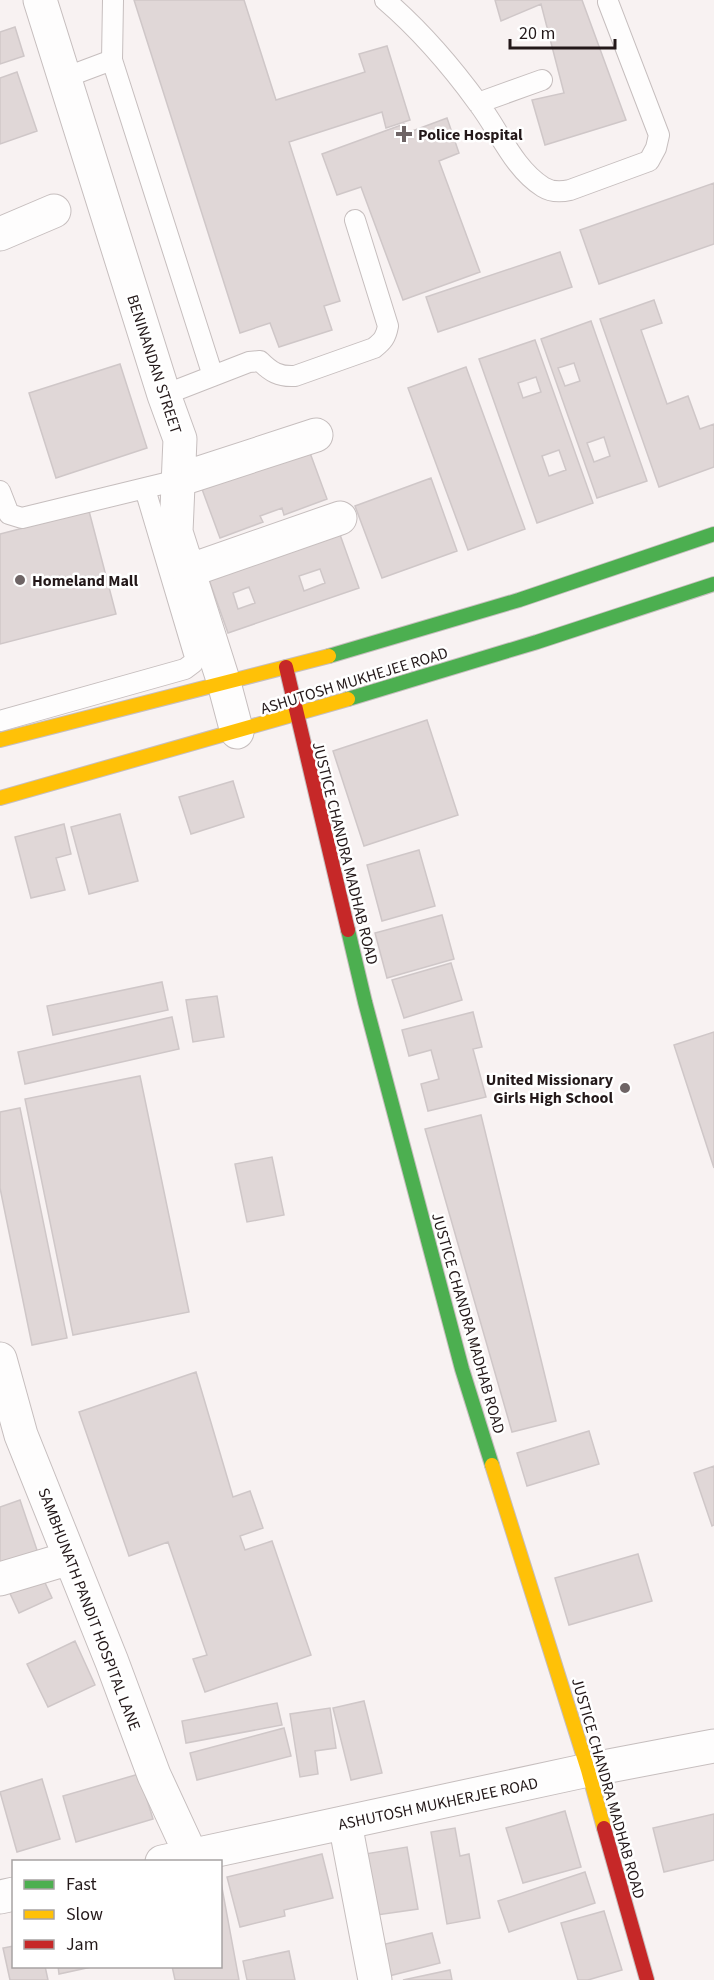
<svg xmlns="http://www.w3.org/2000/svg" width="714" height="1980" font-family="'Source Sans 3',sans-serif">
  <rect width="100%" height="100%" fill="#f8f2f2"/>
  <path fill="#e0d7d7" stroke="#cfc7c8" stroke-width="1.5" fill-rule="evenodd" d="M 134,0 L 244,0 L 276,100 L 365,72 L 359,54 L 387,46 L 410,120 L 386,128 L 382,112 L 289,142 L 340,301 L 324,306 L 332,330 L 279,347 L 270,323 L 240,333 Z
    M 495,0 L 582,0 L 626,120 L 545,145 L 532,100 L 564,93 L 541,4 L 501,21 Z
    M 15,27 L 24,56 L 0,64 L 0,32 Z
    M 17,72 L 37,131 L 0,144 L 0,78 Z
    M 447,118 L 459,153 L 439,161 L 480,272 L 403,300 L 361,187 L 337,195 L 322,154 L 404,124 L 407,133 Z
    M 714,183 L 714,244 L 599,284 L 580,230 Z
    M 560,252 L 572,287 L 438,332 L 426,297 Z
    M 654,300 L 662,323 L 641,330 L 667,404 L 688,396 L 700,429 L 714,424 L 714,467 L 659,487 L 600,319 Z
    M 591,321 L 647,481 L 597,498 L 541,339 ZM 574,363 L 580,381 L 565,386 L 558,368 ZM 604,437 L 610,456 L 594,462 L 587,443 Z
    M 535,340 L 593,503 L 537,523 L 479,359 ZM 536,377 L 541,392 L 523,398 L 518,383 ZM 559,450 L 566,470 L 549,476 L 542,456 Z
    M 120,364 L 147,448 L 56,478 L 29,393 Z
    M 466,367 L 525,529 L 468,550 L 408,388 Z
    M 306,442 L 327,499 L 284,515 L 282,508 L 260,516 L 263,522 L 220,538 L 199,481 Z
    M 431,478 L 457,551 L 382,578 L 355,506 Z
    M 89,511 L 116,614 L 0,644 L 0,534 Z
    M 338,529 L 359,588 L 228,633 L 207,574 ZM 320,569 L 325,583 L 304,591 L 299,576 ZM 249,587 L 255,603 L 238,609 L 233,593 Z
    M 427,720 L 458,815 L 364,846 L 333,751 Z
    M 233,781 L 244,817 L 191,834 L 179,797 Z
    M 120,814 L 138,881 L 89,894 L 71,827 Z
    M 64,824 L 71,854 L 56,858 L 65,890 L 31,898 L 15,837 Z
    M 419,850 L 435,906 L 382,921 L 367,865 Z
    M 442,915 L 454,959 L 387,978 L 375,933 Z
    M 451,963 L 462,1000 L 404,1018 L 392,980 Z
    M 162,982 L 168,1010 L 53,1035 L 47,1006 Z
    M 217,996 L 224,1037 L 193,1042 L 186,1000 Z
    M 473,1012 L 482,1047 L 473,1049 L 486,1097 L 428,1111 L 421,1084 L 439,1079 L 431,1050 L 409,1056 L 402,1030 Z
    M 172,1017 L 179,1049 L 25,1084 L 18,1052 Z
    M 714,1032 L 714,1168 L 674,1045 Z
    M 140,1076 L 189,1312 L 73,1335 L 25,1099 Z
    M 20,1108 L 67,1338 L 32,1345 L 0,1188 L 0,1112 Z
    M 481,1115 L 556,1421 L 512,1432 L 425,1129 Z
    M 272,1157 L 284,1215 L 247,1222 L 235,1164 Z
    M 196,1372 L 233,1497 L 250,1491 L 263,1528 L 240,1536 L 245,1550 L 272,1541 L 311,1655 L 205,1692 L 193,1659 L 207,1655 L 168,1542 L 129,1556 L 79,1412 Z
    M 589,1431 L 599,1464 L 527,1486 L 517,1453 Z
    M 714,1466 L 714,1525 L 712,1526 L 694,1473 Z
    M 20,1500 L 40,1559 L 0,1572 L 0,1507 Z
    M 638,1554 L 652,1601 L 569,1625 L 555,1578 Z
    M 41,1574 L 52,1598 L 19,1613 L 8,1589 Z
    M 75,1641 L 95,1685 L 48,1707 L 27,1664 Z
    M 364,1701 L 382,1773 L 351,1780 L 333,1708 Z
    M 277,1703 L 282,1725 L 186,1743 L 182,1721 Z
    M 330,1708 L 336,1748 L 315,1751 L 318,1774 L 300,1777 L 290,1714 Z
    M 284,1728 L 291,1756 L 197,1780 L 190,1753 Z
    M 139,1774 L 153,1819 L 76,1842 L 63,1796 Z
    M 42,1779 L 60,1839 L 17,1852 L 0,1792 Z
    M 565,1811 L 581,1867 L 523,1883 L 506,1828 Z
    M 714,1814 L 714,1860 L 664,1872 L 653,1828 Z
    M 455,1828 L 460,1856 L 469,1854 L 480,1918 L 447,1924 L 431,1832 Z
    M 407,1847 L 418,1909 L 370,1916 L 359,1855 Z
    M 322,1854 L 333,1898 L 284,1910 L 285,1916 L 240,1927 L 227,1877 Z
    M 585,1872 L 595,1903 L 509,1932 L 498,1901 Z
    M 220,1877 L 239,1980 L 175,1980 L 172,1966 L 220,1966 Z
    M 604,1911 L 622,1970 L 588,1980 L 578,1980 L 561,1923 Z
    M 432,1933 L 440,1963 L 385,1977 L 377,1946 Z
    M 14,1946 L 14,1966 L 45,1966 L 48,1980 L 10,1980 L 3,1948 Z
    M 289,1951 L 295,1980 L 247,1980 L 243,1961 Z
    M 58,1966 L 96,1966 L 59,1974 Z
    M 450,1970 L 452,1980 L 403,1980 Z"/>
  <g fill="none" stroke-linecap="round" stroke-linejoin="round">
    <g stroke="#c6bebe" stroke-width="22">
      <path id="lane" d="M 113,0 L 112,60 L 213,376
        M 385,0 C 420,30 451,66 478,103 C 499,130 513,168 543,187 C 551,192 561,192 570,190 L 649,161 L 656,148 L 659,135 L 608,2
        M 64,78 L 112,60
        M 478,103 L 542,80
        M 164,395 L 249,362 L 260,361 C 271,372 279,377 295,376 L 374,348 C 383,341 386,337 388,326 L 355,220
        M 0,491 L 9,514 L 22,518 L 178,480
        M 0,721 L 185,669 L 193,663 L 195,657 L 145,489"/>
    </g>
    <g stroke="#c6bebe" stroke-width="35">
      <path id="street" d="M 40,0 L 164,395 L 180,439 L 176,532 L 224,683 L 237,732
        M 0,234 L 54,211
        M 178,480 L 316,435
        M 188,571 L 340,518
        M 0,1359 L 21,1435 L 112,1662 L 154,1775 L 191,1855
        M 0,1579 L 70,1558
        M 345,1823 L 375,1980
        M 162,1862 L 588,1770 L 714,1746
        M 0,1897 L 14,1894"/>
    </g>
    <g stroke="#c6bebe" stroke-width="16">
      <path id="fast" d="M 329,656 L 519,600 L 714,534
        M 348,699 L 537,642 L 714,584
        M 348,930 L 365,1002 L 462,1369 L 492,1465"/>
    </g>
    <g stroke="#c6bebe" stroke-width="16">
      <path id="slow" d="M 0,740 L 329,656
        M 0,798 L 348,699
        M 492,1465 L 588,1770 L 604,1828"/>
    </g>
    <g stroke="#c6bebe" stroke-width="16">
      <path id="jam" d="M 286,667 L 348,930
        M 604,1828 L 647,1980"/>
    </g>
    <use href="#lane" stroke="#fefdfd" stroke-width="20"/>
    <use href="#street" stroke="#fefdfd" stroke-width="33"/>
    <use href="#fast" stroke="#4caf50" stroke-width="14"/>
    <use href="#slow" stroke="#ffc107" stroke-width="14"/>
    <use href="#jam" stroke="#c62828" stroke-width="14"/>
  </g>
  <g fill="#6e6465" stroke="#fff" stroke-width="2">
    <path d="M401 125h6v6h6v6h-6v6h-6v-6h-6v-6h6z"/>
    <circle cx="20" cy="580" r="6"/>
    <circle cx="625" cy="1088" r="6"/>
  </g>
  <g text-anchor="middle" stroke-width="5" stroke-linejoin="round" paint-order="stroke">
    <g font-size="16" font-weight="bold" fill="#231819" stroke="#fff" text-anchor="start">
      <text x="418" y="140">Police Hospital</text>
      <text x="32" y="586">Homeland Mall</text>
      <text x="613" y="1085" text-anchor="end">United Missionary<tspan x="613" dy="18">Girls High School</tspan></text>
    </g>
    <g font-size="16" fill="#231819" stroke="#fff">
      <text transform="translate(155 364) rotate(72)" y="6">BENINANDAN STREET</text>
      <text transform="translate(354 680) rotate(-17)" y="6">ASHUTOSH MUKHEJEE ROAD</text>
      <text transform="translate(346 853) rotate(76)" y="6">JUSTICE CHANDRA MADHAB ROAD</text>
      <text transform="translate(469 1323) rotate(74)" y="6">JUSTICE CHANDRA MADHAB ROAD</text>
      <text transform="translate(90 1609) rotate(69)" y="6">SAMBHUNATH PANDIT HOSPITAL LANE</text>
      <text transform="translate(609 1788) rotate(74)" y="6">JUSTICE CHANDRA MADHAB ROAD</text>
      <text transform="translate(438 1803) rotate(-12)" y="6">ASHUTOSH MUKHERJEE ROAD</text>
    </g>
  </g>
  <rect x="12" y="1860" width="210" height="108" fill="#ffffff" stroke="#a7a3a3" stroke-width="1.5"/>
  <rect x="24" y="1880" width="30" height="9" fill="#4caf50" stroke="#a7a3a3" stroke-width="1.5"/>
  <text x="66" y="1890" font-size="18" fill="#231819">Fast</text>
  <rect x="24" y="1910" width="30" height="9" fill="#ffc107" stroke="#a7a3a3" stroke-width="1.5"/>
  <text x="66" y="1920" font-size="18" fill="#231819">Slow</text>
  <rect x="24" y="1940" width="30" height="9" fill="#c62828" stroke="#a7a3a3" stroke-width="1.5"/>
  <text x="66" y="1950" font-size="18" fill="#231819">Jam</text>
  <path d="M510 39v9h105v-9" fill="none" stroke="#231819" stroke-width="3"/>
  <text x="519" y="39" font-size="18" fill="#231819" stroke="#ffffff" stroke-width="4.5" paint-order="stroke">20 m</text>
</svg>
